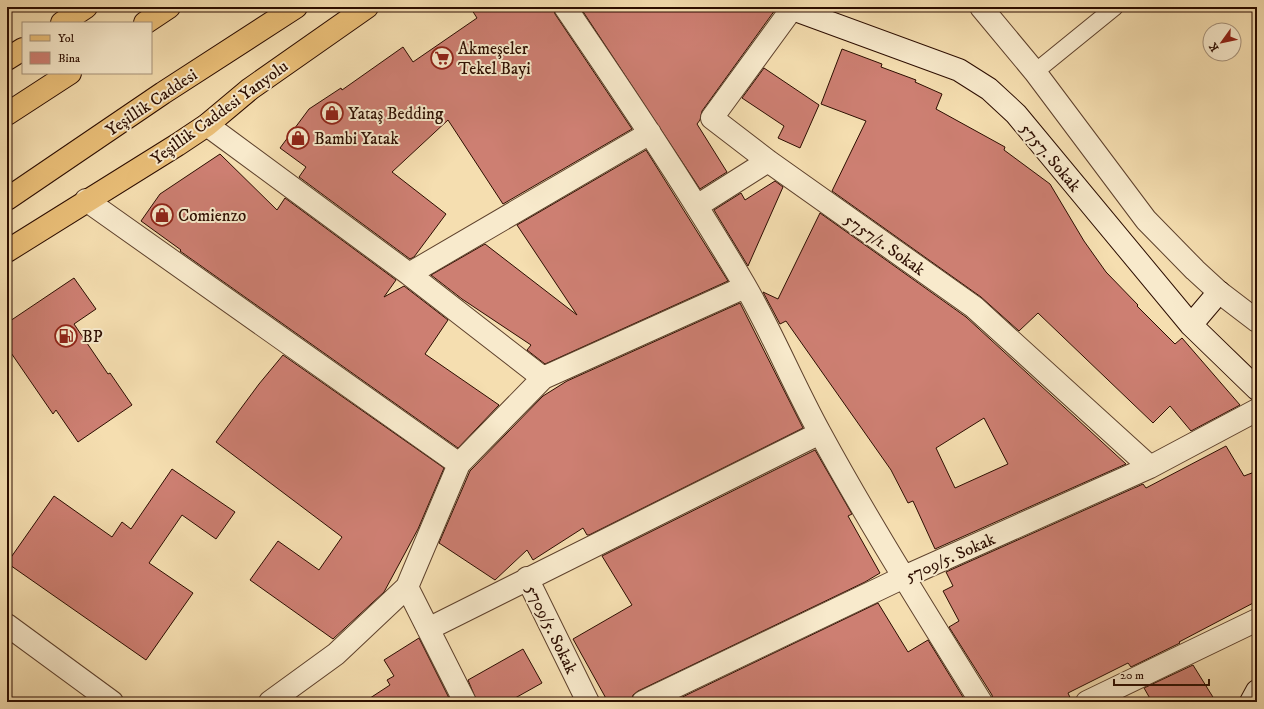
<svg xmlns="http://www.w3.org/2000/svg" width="1264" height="709" font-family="'IM FELL DW Pica',serif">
  <rect width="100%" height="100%" fill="#f5deb0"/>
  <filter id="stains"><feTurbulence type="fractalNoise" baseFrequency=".005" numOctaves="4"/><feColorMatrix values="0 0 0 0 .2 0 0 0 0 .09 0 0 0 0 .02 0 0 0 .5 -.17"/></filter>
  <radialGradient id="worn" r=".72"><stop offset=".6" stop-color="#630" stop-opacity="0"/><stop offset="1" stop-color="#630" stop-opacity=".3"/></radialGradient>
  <path fill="#cd7f72" stroke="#2c0d00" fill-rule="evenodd" d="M 470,7 L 553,7 L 555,14 L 632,129 L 503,204 L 448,120 L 392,172 L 446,214 L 414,257 L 410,259 L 299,177 L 306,167 L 280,148 L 309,109 L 341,88 L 342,90 L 403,47 L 413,62 L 477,18 Z
    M 580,7 L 775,7 L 775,10 L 702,111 L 700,120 L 697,124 L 727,172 L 700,189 Z
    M 842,49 L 882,64 L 881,67 L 916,80 L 915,82 L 942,94 L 936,109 L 1005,147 L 1004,150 L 1050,184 L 1084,241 L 1106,272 L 1138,305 L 1137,306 L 1175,344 L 1182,338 L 1240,405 L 1191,431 L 1170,406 L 1153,423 L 1038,313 L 1019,331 L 981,297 L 832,191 L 866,121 L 821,104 Z
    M 764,68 L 819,105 L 800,148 L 778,138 L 784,126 L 742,98 Z
    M 646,150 L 728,281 L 545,364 L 527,350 L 531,345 L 462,299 L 431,275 L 485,244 L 577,315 L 517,225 Z
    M 220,154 L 277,210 L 285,198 L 396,280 L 384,297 L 404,286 L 448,320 L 425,354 L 499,405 L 458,448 L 180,251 L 181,250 L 141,221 L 160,194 Z
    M 775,181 L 783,187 L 748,266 L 714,210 L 741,193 L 745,200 Z
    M 820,213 L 966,317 L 1126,464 L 935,549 L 913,501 L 908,503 L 891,470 L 786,321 L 780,324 L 763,292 L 778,299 ZM 984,418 L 1008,464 L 955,488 L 936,448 Z
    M 74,278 L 96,309 L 74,324 L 108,374 L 110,373 L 132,405 L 78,442 L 56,410 L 53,414 L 7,347 L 7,323 Z
    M 740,303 L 803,428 L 589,535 L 587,535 L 583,528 L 533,560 L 527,550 L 495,580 L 439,543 L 470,471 L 543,396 L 567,381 Z
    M 283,355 L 444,468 L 418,529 L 384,592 L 333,639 L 250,580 L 278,541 L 319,570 L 342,537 L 216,442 L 259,384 Z
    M 1226,446 L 1244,476 L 1257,471 L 1257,601 L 1179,642 L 1180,643 L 1131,667 L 1128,663 L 1068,693 L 1072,702 L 993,702 L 992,695 L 949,627 L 959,621 L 943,591 L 953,586 L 946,572 L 1143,484 L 1146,488 Z
    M 815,450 L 852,514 L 848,516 L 880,573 L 865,582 L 638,691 L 633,695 L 631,702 L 608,702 L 573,639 L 632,605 L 602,556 Z
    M 172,469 L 235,512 L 216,539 L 182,515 L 149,563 L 193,593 L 146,660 L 7,563 L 54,496 L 112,537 L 122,522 L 131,529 Z
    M 878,603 L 908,652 L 928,640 L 966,702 L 672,702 Z
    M 419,638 L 451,702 L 364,702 L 390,685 L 387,680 L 394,676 L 384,660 Z
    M 523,649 L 542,683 L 508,702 L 477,702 L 468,680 Z
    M 1193,665 L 1216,702 L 1152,702 L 1144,688 Z"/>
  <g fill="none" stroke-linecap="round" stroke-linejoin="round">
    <g stroke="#5e412c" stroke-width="18">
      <path id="service" d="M 1035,72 L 1115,7"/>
    </g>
    <g stroke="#5e412c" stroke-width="24">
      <path id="minor" d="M 565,7 C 627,98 688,189 744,284 C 772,332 793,384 820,433 C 870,525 926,613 981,702
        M 981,7 L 1035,72 L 1146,220 L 1195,270 L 1219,292 L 1257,321
        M 791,10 L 712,118 L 768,161 L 974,307 L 1150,467
        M 207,125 L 409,274 L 543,378 L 459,464 L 407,587 L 336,654 L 270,702
        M 86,200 L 459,464
        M 697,206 L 768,161
        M 409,274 L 650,133
        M 543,378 L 745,287
        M 527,578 L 588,702
        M 407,587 L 465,702
        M 7,625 L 112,702
        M 428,629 L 820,433
        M 643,702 L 904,577 L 1150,467 L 1257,410
        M 1087,702 L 1257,620"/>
    </g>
    <g stroke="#2c0d00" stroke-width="24">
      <path id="secondary" d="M 787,7 L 959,70 L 989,89 L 1016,114 L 1191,325 L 1257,389
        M 1191,325 L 1219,292
        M 1251,702 L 1257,691"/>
    </g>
    <g stroke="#2c0d00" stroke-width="24">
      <path id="primary" d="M 62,23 L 86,7
        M 7,59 L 23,49
        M 7,251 L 177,145 L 207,125 L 250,89 L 367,7"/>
    </g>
    <g stroke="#2c0d00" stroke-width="24">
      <path id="trunk" d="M 145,23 L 169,7
        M 7,114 L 70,73
        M 7,199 L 163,93 L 296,7"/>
    </g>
    <use href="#service" stroke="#f8eacc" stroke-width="16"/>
    <use href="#minor" stroke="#f8eacc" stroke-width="22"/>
    <use href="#secondary" stroke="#f8eacc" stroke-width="22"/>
    <use href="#primary" stroke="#eabf78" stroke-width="22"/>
    <use href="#trunk" stroke="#eabf78" stroke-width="22"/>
  </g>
  <defs>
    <g id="supermarket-ring" transform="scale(1.15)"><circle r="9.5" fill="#f8eacc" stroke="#8f2418" stroke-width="1.5"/><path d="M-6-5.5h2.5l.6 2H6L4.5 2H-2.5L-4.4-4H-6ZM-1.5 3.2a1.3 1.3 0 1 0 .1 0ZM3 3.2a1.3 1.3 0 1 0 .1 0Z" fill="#8f2418"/></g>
    <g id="shop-ring" transform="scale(1.15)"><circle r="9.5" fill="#f8eacc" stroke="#8f2418" stroke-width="1.5"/><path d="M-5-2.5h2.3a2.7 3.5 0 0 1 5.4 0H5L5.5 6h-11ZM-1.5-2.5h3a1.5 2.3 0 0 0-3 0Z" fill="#8f2418"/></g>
    <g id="fuel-ring" transform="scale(1.15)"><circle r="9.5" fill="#f8eacc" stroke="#8f2418" stroke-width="1.5"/><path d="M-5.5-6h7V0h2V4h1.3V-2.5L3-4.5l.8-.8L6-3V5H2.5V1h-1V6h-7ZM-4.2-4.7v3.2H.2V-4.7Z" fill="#8f2418"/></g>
  </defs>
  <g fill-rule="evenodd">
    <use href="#supermarket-ring" x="442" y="58"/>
    <use href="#shop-ring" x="332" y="113"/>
    <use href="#shop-ring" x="298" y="138"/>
    <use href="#shop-ring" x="162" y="215"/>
    <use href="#fuel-ring" x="66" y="336"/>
  </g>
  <g text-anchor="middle" stroke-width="4" stroke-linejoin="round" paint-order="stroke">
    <g font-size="17" fill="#2c0d00" stroke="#f8eacc" text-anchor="start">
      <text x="458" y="54">Akmeşeler<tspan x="458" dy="20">Tekel Bayi</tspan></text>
      <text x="348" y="119">Yataş Bedding</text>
      <text x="314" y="144">Bambi Yatak</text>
      <text x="178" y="221">Comienzo</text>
      <text x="82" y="342">BP</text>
    </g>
    <g font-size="17" fill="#2c0d00" stroke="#f8eacc">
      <text transform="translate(151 102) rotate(-34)" y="6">Yeşillik Caddesi</text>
      <text transform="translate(219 112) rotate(-36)" y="6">Yeşillik Caddesi Yanyolu</text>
      <text transform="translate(1051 157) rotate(50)" y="6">5757. Sokak</text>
      <text transform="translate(885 244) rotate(35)" y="6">5757/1. Sokak</text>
      <text transform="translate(950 557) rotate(-24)" y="6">5709/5. Sokak</text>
      <text transform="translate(552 629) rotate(64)" y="6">5709/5. Sokak</text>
    </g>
  </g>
  <rect width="1264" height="709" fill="none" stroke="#f5deb0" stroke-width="24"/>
  <rect x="8" y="8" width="1248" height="693" fill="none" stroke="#2c0d00" stroke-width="2"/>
  <rect x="12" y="12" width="1240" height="685" fill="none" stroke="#2c0d00"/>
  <rect x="22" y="22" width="130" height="52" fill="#f8eacc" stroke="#a6927a"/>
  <rect x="30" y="35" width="20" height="6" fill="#eabf78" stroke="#a6927a"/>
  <text x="58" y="42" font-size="12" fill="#2c0d00">Yol</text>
  <rect x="30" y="52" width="20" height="12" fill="#cd7f72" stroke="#a6927a"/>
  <text x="58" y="62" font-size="12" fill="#2c0d00">Bina</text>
  <g transform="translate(1222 42) rotate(237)"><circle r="19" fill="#f8eacc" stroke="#a6927a"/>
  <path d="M0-3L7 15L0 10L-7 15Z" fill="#8f2418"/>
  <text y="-6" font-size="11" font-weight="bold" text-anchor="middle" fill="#2c0d00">K</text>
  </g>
  <path d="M1114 679v6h95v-6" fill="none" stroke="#2c0d00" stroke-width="2"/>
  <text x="1120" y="679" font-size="12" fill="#2c0d00" stroke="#f8eacc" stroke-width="3" paint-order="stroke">20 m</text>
  <rect width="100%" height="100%" filter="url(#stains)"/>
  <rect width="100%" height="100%" fill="url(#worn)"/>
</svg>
